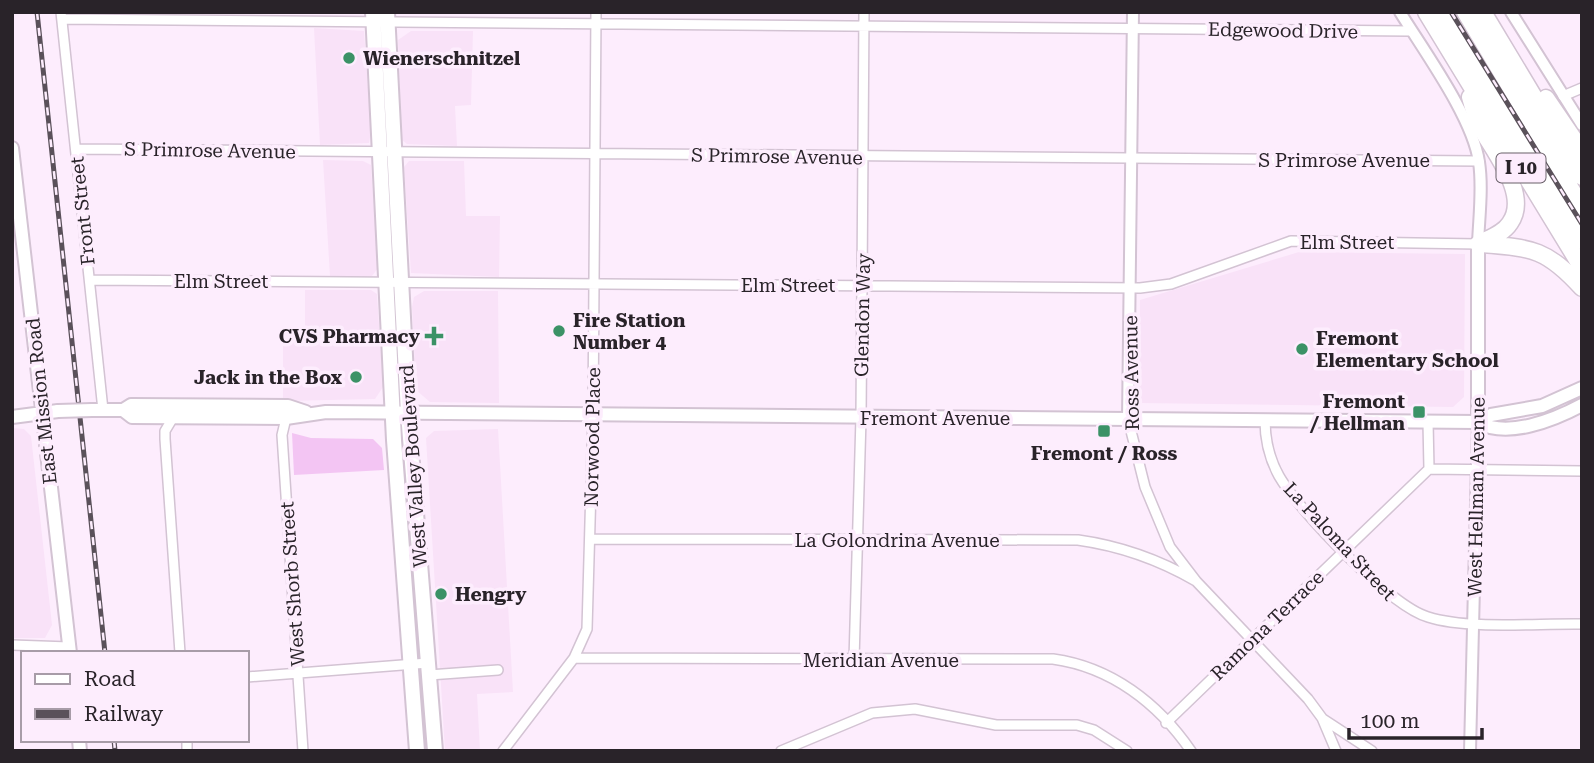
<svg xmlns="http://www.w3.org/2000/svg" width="1594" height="763" font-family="'Roboto Serif',serif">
  <rect width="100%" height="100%" fill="#fdedfd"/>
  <path fill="#f9e2f8" d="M 314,28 L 364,31 L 371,132 L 369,143 L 320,145 Z
    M 411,31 L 473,31 L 471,105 L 455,106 L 457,146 L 407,144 L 401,139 L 398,40 Z
    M 323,160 L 363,161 L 371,165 L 378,268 L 372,276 L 330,276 Z
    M 409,161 L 464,161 L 466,216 L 500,216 L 499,277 L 411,273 L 404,167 Z
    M 1299,252 L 1465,254 L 1464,397 L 1453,407 L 1139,403 L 1140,300 Z
    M 305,290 L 371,290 L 377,294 L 383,387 L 375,399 L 283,401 L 283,341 L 305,340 Z
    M 424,291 L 498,291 L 499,403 L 430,402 L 416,390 L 412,307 L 414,297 Z
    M 12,428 L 24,429 L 31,436 L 52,625 L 45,638 L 12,638 Z
    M 498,429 L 513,692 L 477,694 L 480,751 L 445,751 L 426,438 L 434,431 Z"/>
  <path fill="#f3c5f3" d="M 292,433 L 311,438 L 373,439 L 382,448 L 384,470 L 294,475 Z"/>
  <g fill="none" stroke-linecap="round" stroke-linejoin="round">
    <g stroke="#d3c3d3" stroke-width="12">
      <path id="minor" d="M 61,12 L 103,410
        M 62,19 L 1411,31
        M 1563,96 L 1582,88
        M 76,149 L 1479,161
        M 90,280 L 1140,288 L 1171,284 L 1291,241 L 1478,244
        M 174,416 L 165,431 L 165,439 L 180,653
        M 286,418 L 282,435 L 303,751
        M 1128,419 L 1145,487 L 1170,547 L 1196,581 L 1308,699 L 1322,718 L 1336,751
        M 1265,420 C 1265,441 1269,458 1279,476 C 1299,511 1390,606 1428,617 C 1469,630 1538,623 1582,624
        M 1429,469 L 1582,471
        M 590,539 L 1078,540 C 1121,546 1158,559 1196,581
        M 12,645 L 69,647
        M 574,658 L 1053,659 C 1111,667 1158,703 1191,751
        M 854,660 L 861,418 L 864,12
        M 429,675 L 498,670
        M 247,677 L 428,663
        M 1323,719 L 1372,751
        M 1166,723 L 1429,469 L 1428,422
        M 187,740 L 187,751
        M 503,751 L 574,658 L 587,629 L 593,416 L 596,12
        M 781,751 L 872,713 L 915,709 L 996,725 L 1077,725 L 1094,730 L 1127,751"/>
    </g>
    <g stroke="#d3c3d3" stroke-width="14">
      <path id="tertiary" d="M 1400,12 C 1424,51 1473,118 1479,162 C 1483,188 1479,217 1478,244
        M 1511,12 L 1582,125
        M 1128,419 L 1133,12
        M 1470,751 L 1478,422"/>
    </g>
    <g stroke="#d3c3d3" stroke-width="16">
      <path id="secondary" d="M 12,148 L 70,653
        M 92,410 L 123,410 L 131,405 L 288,406 L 306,412
        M 123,410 L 132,417 L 286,418 L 326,412 L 1478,422 L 1491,415 L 1542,406 L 1582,388
        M 12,417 L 58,411
        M 1478,422 L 1478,244
        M 1478,422 C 1507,439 1554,420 1582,405
        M 79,740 L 80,751"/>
    </g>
    <g stroke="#d3c3d3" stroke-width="18">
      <path id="primary" d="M 373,12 L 394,440 L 417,751
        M 387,12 L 408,413 L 435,751"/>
    </g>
    <g stroke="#d3c3d3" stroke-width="19">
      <path id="motorway" d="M 1426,12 L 1582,268
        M 1443,12 L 1582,241
        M 1465,12 L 1582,207
        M 1483,12 L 1582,177
        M 1470,97 C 1473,108 1476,119 1481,128 C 1494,152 1530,195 1510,223 C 1503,234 1489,238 1478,244
        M 1546,98 L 1582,151
        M 1480,244 C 1532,248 1546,248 1582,288"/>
    </g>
    <use href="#minor" stroke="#fff" stroke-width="9"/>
    <use href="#tertiary" stroke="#fff" stroke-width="10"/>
    <use href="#secondary" stroke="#fff" stroke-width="12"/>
    <use href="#primary" stroke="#fff" stroke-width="14"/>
    <use href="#motorway" stroke="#fff" stroke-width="16"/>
    <g stroke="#5a515a" stroke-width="5">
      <path id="rail" d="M 37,12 L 105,653
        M 1451,12 L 1582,224
        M 114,740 L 115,751"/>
    </g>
    <use href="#rail" stroke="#fdedfd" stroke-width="2.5" stroke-dasharray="8" stroke-linecap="butt"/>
    <g stroke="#d3c3d3" stroke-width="16" stroke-linecap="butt">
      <path id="secondary-bridge" d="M 58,411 L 92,410"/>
    </g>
    <use href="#secondary-bridge" stroke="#fff" stroke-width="12"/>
  </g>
  <g fill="#3b9266" stroke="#fdedfd" stroke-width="2.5">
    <circle cx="349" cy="58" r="7"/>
    <circle cx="559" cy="331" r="7"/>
    <path d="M430.5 325.5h7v7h7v7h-7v7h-7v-7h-7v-7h7z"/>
    <circle cx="1302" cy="349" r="7"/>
    <circle cx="356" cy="377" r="7"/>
    <rect x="1412" y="405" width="14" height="14" rx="3.5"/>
    <rect x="1097" y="424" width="14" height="14" rx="3.5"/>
    <circle cx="441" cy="594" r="7"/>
  </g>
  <g text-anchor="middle" stroke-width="7" stroke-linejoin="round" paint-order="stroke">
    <rect fill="#fdedfd" stroke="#696069" stroke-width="2" x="1496.5" y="153.5" width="49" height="29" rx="5"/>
    <g font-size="18" font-weight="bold" fill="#292329">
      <text x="1521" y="174">I 10</text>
    </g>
    <g font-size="19" fill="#292329" stroke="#fdedfd">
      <text transform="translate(1283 30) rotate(1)" y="7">Edgewood Drive</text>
      <text transform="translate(210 150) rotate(1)" y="7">S Primrose Avenue</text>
      <text transform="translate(777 156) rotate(1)" y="7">S Primrose Avenue</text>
      <text x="1344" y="167">S Primrose Avenue</text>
      <text transform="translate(82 211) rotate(-96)" y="7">Front Street</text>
      <text x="1347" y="249">Elm Street</text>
      <text x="221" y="288">Elm Street</text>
      <text x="788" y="292">Elm Street</text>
      <text transform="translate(862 315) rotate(-89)" y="7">Glendon Way</text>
      <text transform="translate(1131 373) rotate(-91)" y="7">Ross Avenue</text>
      <text transform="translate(41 401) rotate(-96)" y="7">East Mission Road</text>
      <text x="935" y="425">Fremont Avenue</text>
      <text transform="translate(592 437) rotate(-89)" y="7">Norwood Place</text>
      <text transform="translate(413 466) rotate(-94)" y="7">West Valley Boulevard</text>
      <text transform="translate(1476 497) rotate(-89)" y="7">West Hellman Avenue</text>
      <text x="897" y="547">La Golondrina Avenue</text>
      <text transform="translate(1340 541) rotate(47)" y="7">La Paloma Street</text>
      <text transform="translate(292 584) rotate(-94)" y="7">West Shorb Street</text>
      <text transform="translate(1267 625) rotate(-44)" y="7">Ramona Terrace</text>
      <text x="881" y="667">Meridian Avenue</text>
    </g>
    <g font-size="19" font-weight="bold" fill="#292329" stroke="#fdedfd" text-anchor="start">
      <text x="363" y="65">Wienerschnitzel</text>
      <text x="573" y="327">Fire Station<tspan x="573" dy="22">Number 4</tspan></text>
      <text x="420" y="343" text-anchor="end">CVS Pharmacy</text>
      <text x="1316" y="345">Fremont<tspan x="1316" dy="22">Elementary School</tspan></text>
      <text x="342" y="384" text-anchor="end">Jack in the Box</text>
      <text x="1405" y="408" text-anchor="end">Fremont<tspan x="1405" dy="22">/ Hellman</tspan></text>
      <text x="1104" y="460" text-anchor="middle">Fremont / Ross</text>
      <text x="455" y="601">Hengry</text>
    </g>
  </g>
  <rect width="1594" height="763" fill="none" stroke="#292329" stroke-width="28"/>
  <rect x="21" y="651" width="228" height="91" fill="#fdedfd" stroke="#a89ca8" stroke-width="2"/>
  <rect x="35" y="674" width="35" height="10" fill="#ffffff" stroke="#a89ca8" stroke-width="2"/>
  <text x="84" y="686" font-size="21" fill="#292329">Road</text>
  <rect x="35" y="709" width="35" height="10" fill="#5a515a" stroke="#a89ca8" stroke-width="2"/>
  <text x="84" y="721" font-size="21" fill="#292329">Railway</text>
  <path d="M1349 728v10h133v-10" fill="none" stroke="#292329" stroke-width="3.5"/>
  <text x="1360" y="728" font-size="21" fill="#292329" stroke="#fdedfd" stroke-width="5" paint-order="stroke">100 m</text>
</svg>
